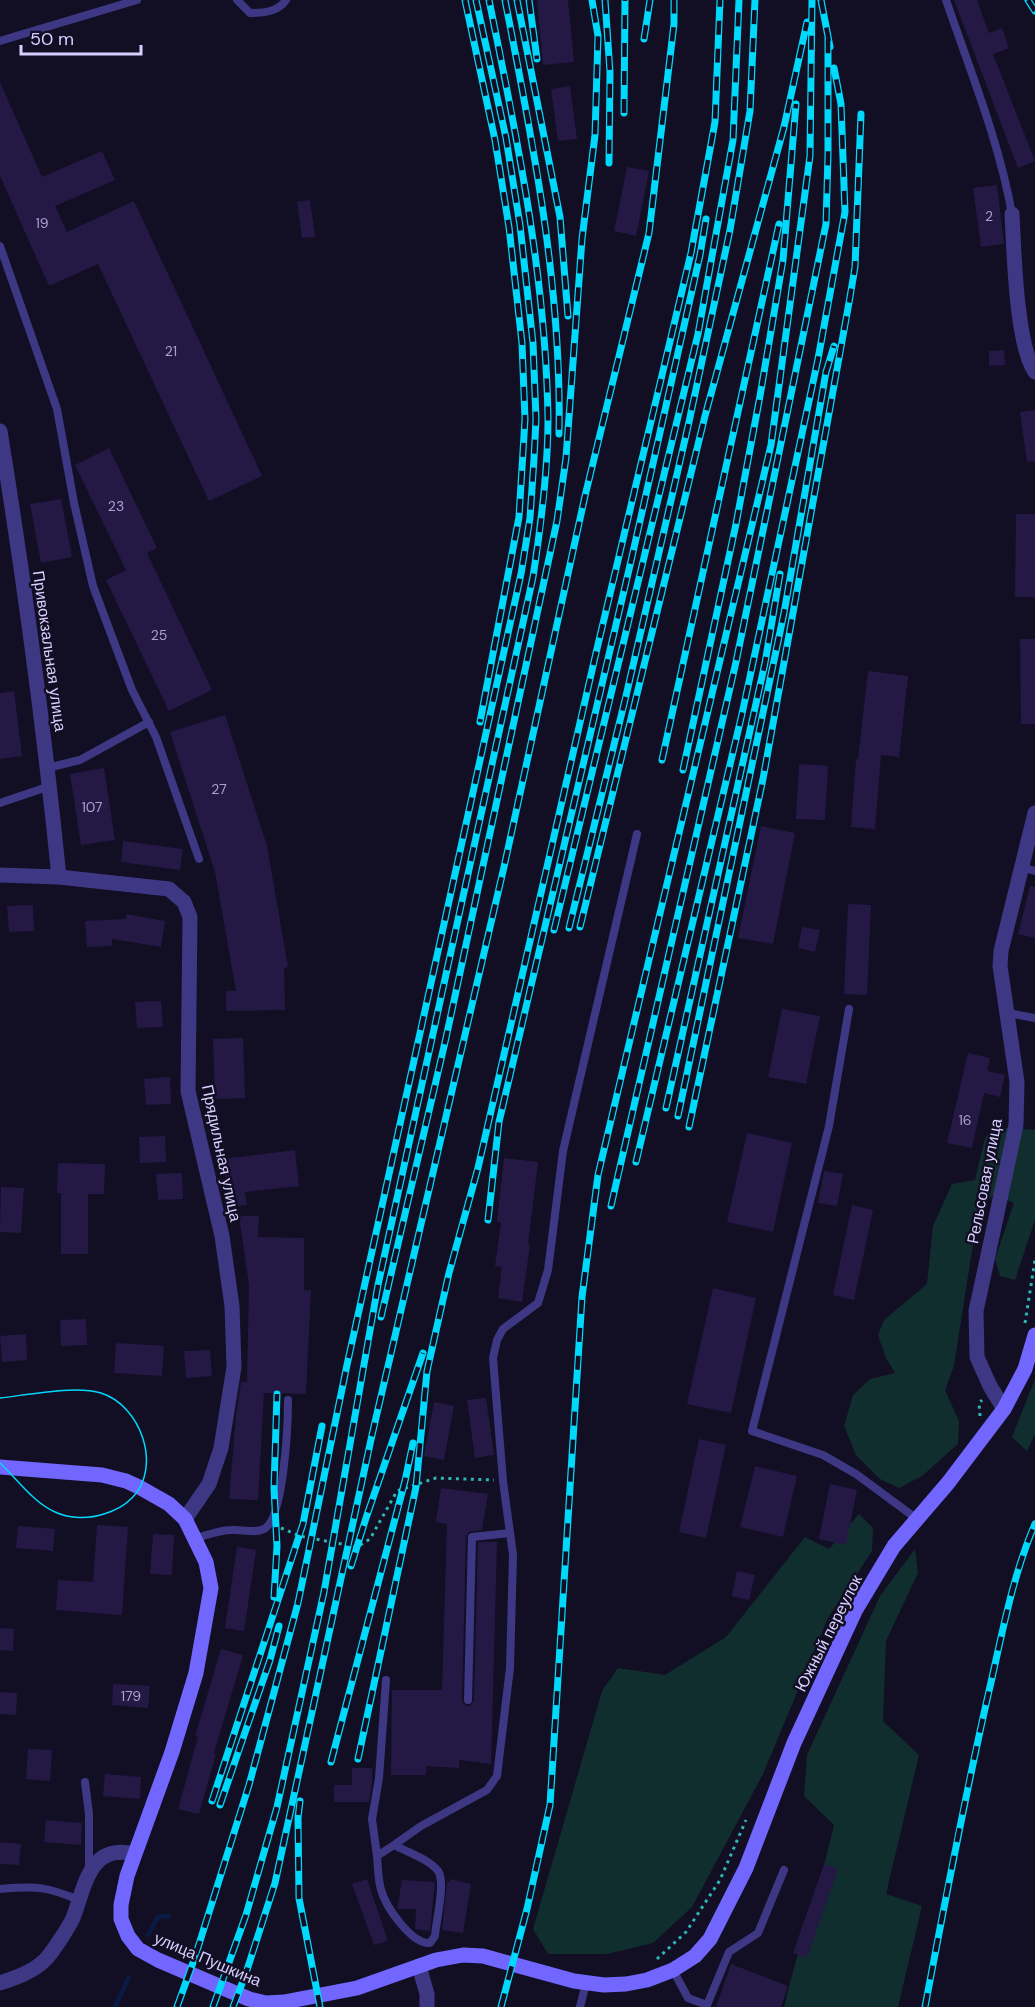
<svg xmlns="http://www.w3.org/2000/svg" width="1035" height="2007" font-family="'DM Sans',sans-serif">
  <rect width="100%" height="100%" fill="#120e24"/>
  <path fill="#112e2e" d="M 993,1127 L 1035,1130 L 1035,1220 L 1015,1280 L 1000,1276 L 995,1259 L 1014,1203 L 994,1195 L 979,1205 L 954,1366 L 945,1390 L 959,1421 L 958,1444 L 922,1476 L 899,1488 L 880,1479 L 856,1455 L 844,1426 L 853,1395 L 870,1379 L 895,1373 L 886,1358 L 878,1335 L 884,1320 L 927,1284 L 933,1226 L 952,1184 L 975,1180 L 985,1138 Z
    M 1035,1379 L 1035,1434 L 1027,1451 L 1012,1437 Z
    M 859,1514 L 873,1528 L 872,1551 L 828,1618 L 763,1774 L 692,1907 L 653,1943 L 607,1954 L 548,1954 L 533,1929 L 602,1691 L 618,1668 L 665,1675 L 726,1637 L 805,1537 L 829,1549 Z
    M 915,1549 L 918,1573 L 886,1641 L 883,1721 L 919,1755 L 886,1894 L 922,1906 L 898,2007 L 784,2007 C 798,1946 820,1887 834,1825 L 804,1796 L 807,1755 L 880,1596 Z"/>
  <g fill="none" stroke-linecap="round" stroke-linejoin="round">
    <path stroke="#091b42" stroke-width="4.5" d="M 148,1935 L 158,1917 L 169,1916
      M 115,2007 L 129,1977"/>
  </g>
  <path fill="#241945" d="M 537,0 L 568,0 L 574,62 L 543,65 Z
    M 954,0 L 977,0 L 989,33 L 1002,28 L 1009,48 L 993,54 L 1035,161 L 1018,168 Z
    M 0,82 L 42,177 L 102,151 L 115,180 L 55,206 L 67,232 L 134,201 L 262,476 L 209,501 L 98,264 L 49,286 L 0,176 Z
    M 570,86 L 577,139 L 558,141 L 551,89 Z
    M 627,167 L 649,171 L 636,236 L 614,231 Z
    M 997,185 L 1004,244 L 981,247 L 973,188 Z
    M 310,200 L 315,237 L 302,238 L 297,202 Z
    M 1004,350 L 1005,365 L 989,366 L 989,351 Z
    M 1035,410 L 1035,461 L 1027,462 L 1020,412 Z
    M 109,448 L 157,548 L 147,553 L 212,690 L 169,711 L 106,580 L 126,570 L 75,465 Z
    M 61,499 L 72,557 L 41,563 L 30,504 Z
    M 1016,514 L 1035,514 L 1035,597 L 1015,597 Z
    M 1020,639 L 1035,639 L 1035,724 L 1021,724 Z
    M 868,671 L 908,676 L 899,757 L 881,755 L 875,829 L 851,827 L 856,759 L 858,759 Z
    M 14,691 L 22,756 L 0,759 L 0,693 Z
    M 225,715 L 267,846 L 288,967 L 284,968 L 285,1010 L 226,1011 L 226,991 L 236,991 L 215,872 L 170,732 Z
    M 799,764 L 828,766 L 825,820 L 796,819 Z
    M 104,768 L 115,840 L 81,845 L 70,774 Z
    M 761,826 L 795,833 L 773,944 L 738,938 Z
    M 123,841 L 183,849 L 180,870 L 121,862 Z
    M 1030,886 L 1035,887 L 1035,938 L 1018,934 Z
    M 848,904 L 871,905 L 867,995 L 844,994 Z
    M 33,905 L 34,931 L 9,932 L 7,906 Z
    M 126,914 L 165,921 L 161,947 L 112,939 L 112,946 L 87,947 L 85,921 L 126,919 Z
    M 802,927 L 820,930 L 815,952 L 798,948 Z
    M 161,1001 L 163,1027 L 137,1028 L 135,1002 Z
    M 782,1009 L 820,1016 L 806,1084 L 768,1077 Z
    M 243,1038 L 245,1098 L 215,1099 L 213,1039 Z
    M 968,1053 L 990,1058 L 987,1071 L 1005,1075 L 1000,1097 L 984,1093 L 972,1148 L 947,1143 Z
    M 170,1077 L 171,1104 L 146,1105 L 144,1079 Z
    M 747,1133 L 792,1143 L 773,1232 L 727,1222 Z
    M 165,1136 L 166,1162 L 140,1163 L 139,1137 Z
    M 295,1150 L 299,1186 L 245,1192 L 247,1205 L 229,1207 L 223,1159 Z
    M 504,1158 L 538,1162 L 528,1244 L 530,1245 L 522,1302 L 498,1298 L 502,1267 L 495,1266 L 501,1222 L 497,1222 Z
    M 58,1163 L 105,1164 L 104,1194 L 88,1194 L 88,1254 L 61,1254 L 61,1193 L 57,1193 Z
    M 824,1171 L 843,1174 L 837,1206 L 818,1203 Z
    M 182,1173 L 183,1199 L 158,1200 L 156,1174 Z
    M 1,1187 L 24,1188 L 21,1233 L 0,1232 Z
    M 852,1205 L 873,1210 L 854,1300 L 833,1295 Z
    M 239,1216 L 259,1216 L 258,1237 L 304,1238 L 304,1290 L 311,1290 L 306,1394 L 264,1393 L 258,1500 L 229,1499 L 236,1415 L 241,1382 L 247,1382 L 249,1285 Z
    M 713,1288 L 756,1298 L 731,1413 L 687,1404 Z
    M 86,1319 L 87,1345 L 61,1346 L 60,1320 Z
    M 26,1334 L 27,1360 L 2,1362 L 0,1336 Z
    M 116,1343 L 164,1346 L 162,1376 L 114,1373 Z
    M 210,1350 L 212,1376 L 186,1378 L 184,1351 Z
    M 486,1398 L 494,1455 L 475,1458 L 467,1400 Z
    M 434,1402 L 454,1406 L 444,1460 L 424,1456 Z
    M 699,1439 L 726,1445 L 706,1538 L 679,1532 Z
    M 755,1466 L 797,1476 L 783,1537 L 740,1527 Z
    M 830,1484 L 857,1490 L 846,1545 L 819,1539 Z
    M 441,1488 L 488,1494 L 482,1530 L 469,1532 L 466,1537 L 462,1700 L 463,1703 L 467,1706 L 471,1705 L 474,1700 L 478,1542 L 497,1542 L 491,1764 L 459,1760 L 459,1768 L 426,1766 L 426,1775 L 391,1775 L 392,1690 L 442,1690 L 447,1524 L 436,1522 Z
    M 97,1525 L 128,1527 L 122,1615 L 56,1610 L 58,1580 L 93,1582 Z
    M 18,1526 L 55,1529 L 53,1551 L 16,1548 Z
    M 153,1534 L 174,1535 L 172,1575 L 150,1574 Z
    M 237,1547 L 256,1550 L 244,1631 L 225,1628 Z
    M 737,1571 L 755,1575 L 749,1600 L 732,1596 Z
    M 0,1628 L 14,1629 L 13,1651 L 0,1650 Z
    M 221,1649 L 243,1655 L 214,1753 L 216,1754 L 199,1814 L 178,1809 L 198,1737 L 195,1736 Z
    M 113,1684 L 150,1686 L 148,1708 L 112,1705 Z
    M 0,1692 L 17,1693 L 16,1715 L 0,1714 Z
    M 28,1749 L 52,1750 L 50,1781 L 26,1779 Z
    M 352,1768 L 372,1768 L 372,1783 L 369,1802 L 334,1802 L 334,1785 L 352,1785 Z
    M 105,1774 L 141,1777 L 140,1799 L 103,1796 Z
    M 46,1820 L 82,1823 L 81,1845 L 44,1842 Z
    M 0,1842 L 21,1844 L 19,1865 L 0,1864 Z
    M 824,1864 L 838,1869 L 807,1958 L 793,1953 Z
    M 367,1879 L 388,1941 L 374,1945 L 352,1884 Z
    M 450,1879 L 471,1884 L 463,1933 L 442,1930 L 447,1882 L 450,1882 Z
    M 402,1880 L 435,1882 L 430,1931 L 415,1929 L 416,1909 L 397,1909 Z
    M 731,1964 L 788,1986 L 781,2007 L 716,2007 Z"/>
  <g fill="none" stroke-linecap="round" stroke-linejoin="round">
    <path stroke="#2cb7b4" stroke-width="3" stroke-dasharray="3 4.5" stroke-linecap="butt" d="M 1025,1323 L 1035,1260
      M 980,1416 L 979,1403 L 982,1400
      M 281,1528 L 300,1536 L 357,1547 L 370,1539 L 397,1491 L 436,1478 L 494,1480
      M 657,1959 L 686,1932 L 720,1880 L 746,1820"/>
    <path stroke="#3e3884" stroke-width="8" d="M 237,0 L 250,13 C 263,13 278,12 286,0
      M 946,0 C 970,70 999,141 1012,214
      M 0,41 L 137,0
      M 0,246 L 57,409 L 74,503 L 93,586 L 132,690 L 156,737 L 199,859
      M 47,768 L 80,760 L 149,722
      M 0,803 L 50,786
      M 1021,867 L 1035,871
      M 849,1009 L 829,1126 L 752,1431 L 823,1455 L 856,1474 L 917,1519
      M 1008,1013 L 1035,1018
      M 196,1538 C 208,1535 219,1530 232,1530 C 241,1529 255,1534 264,1529 C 284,1519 288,1423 288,1400
      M 468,1700 L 472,1537 L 510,1533
      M 85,1782 L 89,1814 L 89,1870
      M 394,1845 L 421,1826 L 487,1790 L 497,1776 L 510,1668 L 513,1555 L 503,1481 L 493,1358 L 497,1340 L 503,1329 L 538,1303 L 548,1270 L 563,1151 L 637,834
      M 394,1845 C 407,1852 429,1859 438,1871 C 446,1882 436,1921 435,1936 L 430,1943 C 411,1944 386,1907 381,1890 C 378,1879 378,1867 377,1856 Z
      M 377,1856 L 372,1819 L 379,1778 L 386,1680
      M 0,1889 C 36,1886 45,1886 79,1900
      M 673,1970 L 688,1998 L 707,2005 L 729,1952 L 758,1933 L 784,1870
      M 580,2007 L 586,1983"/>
    <path stroke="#3e3884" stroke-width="15" d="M 1012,214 C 1014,250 1016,345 1035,372
      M 0,431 C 24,579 44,728 59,877
      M 0,875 L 59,877 L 169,889 L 184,902 L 190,917 L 188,1091 L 222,1236 L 232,1306 L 234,1367 L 221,1448 L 209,1484 L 185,1519
      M 1004,1409 L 990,1386 L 977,1357 L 976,1311 L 1016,1125 L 1017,1082 L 1000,966 L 1001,951 L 1035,813
      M 419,1966 L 427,1994 L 427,2007
      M 0,1983 C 15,1978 33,1972 45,1960 C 52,1953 69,1927 73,1918 C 85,1887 89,1843 134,1854"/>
    <path stroke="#7167ff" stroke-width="15" d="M 0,1467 L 102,1475 L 126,1481 L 139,1487 L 169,1504 L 185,1519 L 206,1562 L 211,1588 L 196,1673 L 172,1752 L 127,1876 L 121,1905 L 121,1919 L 128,1936 L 138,1949 L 158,1960 L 249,1999 L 266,2003 L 284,2002 L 357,1988 L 436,1960 L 463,1955 L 483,1956 L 574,1981 L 604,1985 L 626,1984 L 647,1980 L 673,1970 L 695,1956 L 710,1939 L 746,1868 L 794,1743 L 855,1611 L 894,1546 L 948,1483 L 1004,1409 L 1025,1369 L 1035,1335"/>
    <path stroke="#00d9fb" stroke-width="1.5" d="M 0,1398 C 27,1395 75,1385 101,1393 C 140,1405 163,1466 132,1498 C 124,1506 114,1511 104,1514 C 89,1519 70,1519 55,1512 C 33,1502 18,1480 0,1463"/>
    <g stroke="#00d9fb" stroke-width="7">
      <path id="rail" d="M 465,0 L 495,140 L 509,227 L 522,343 L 525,419 L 519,517 L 480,722
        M 505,0 C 533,143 562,287 559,434
        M 517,0 L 560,217 L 568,316
        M 529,0 L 537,59
        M 605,0 L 610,72 L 609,163
        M 821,0 L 830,47
        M 1028,0 L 1035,11
        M 644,39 L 650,0
        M 624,113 L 625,0
        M 662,760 L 779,224
        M 683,770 L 736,524 L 760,396 L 783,260 L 796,104
        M 580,927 L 705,416 L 784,127 L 807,22
        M 569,928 L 626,696 L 689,422 L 730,230 L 750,111 L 755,0
        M 554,930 L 698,334 L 733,140 L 739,0
        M 666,1108 L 765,663 L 780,574
        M 678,1116 L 784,613 L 826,372 L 834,346
        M 689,1127 L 763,779 L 850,297 L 855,267 L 861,114
        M 636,1162 L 742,714 L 818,359 L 845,212 L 841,104 L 834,68
        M 611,1206 L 736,662 L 826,224 L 828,155 L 828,38
        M 488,1220 L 499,1122 L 631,561 L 700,255 L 706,219
        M 381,1317 L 446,1038 L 557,521 L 566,458 L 582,239 L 595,135 L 598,36 L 592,0
        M 351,1566 L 366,1518 L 423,1353
        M 274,1597 L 277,1546 L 274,1488 L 277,1394
        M 358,1759 L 416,1487 L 427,1371 L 449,1273 L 478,1168 L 596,653 L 691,253 L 715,122 L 720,0
        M 331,1762 L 405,1481 L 413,1443
        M 212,1801 L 303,1524 L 322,1426
        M 300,1801 L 298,1818 L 299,1898 L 320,2007
        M 220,1805 L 270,1660 L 279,1626
        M 177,2007 L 195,1957 L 249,1785 L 298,1603 L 347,1365 L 521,574 L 530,518 L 534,459 L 536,419 L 533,343 L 520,225 L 506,138 L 476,0
        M 213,2007 L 246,1915 L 277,1807 L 324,1592 L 378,1285 L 533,577 C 541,525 548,472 548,419 C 546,277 517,138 489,0
        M 233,2007 L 246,1973 L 275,1883 L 372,1435 L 504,867 L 585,496 L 649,233 L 674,24 L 674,0
        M 501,2007 L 527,1909 L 550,1805 L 582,1297 L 598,1175 L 771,445 L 810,156 L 812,0
        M 925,2007 C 945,1901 965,1796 989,1691 C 1002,1635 1012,1577 1035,1524"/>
    </g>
    <use href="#rail" stroke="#120e24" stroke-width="4.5" stroke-dasharray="14" stroke-linecap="butt"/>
  </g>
  <g text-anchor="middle" stroke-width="5" stroke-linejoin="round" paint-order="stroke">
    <g font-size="14" fill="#aba2d0">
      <text x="989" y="221">2</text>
      <text x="42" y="228">19</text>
      <text x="171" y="356">21</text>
      <text x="116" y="511">23</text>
      <text x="159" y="640">25</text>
      <text x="219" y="794">27</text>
      <text x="92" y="812">107</text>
      <text x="965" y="1125">16</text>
      <text x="131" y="1701">179</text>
    </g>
    <g font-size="16" fill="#d8d0ff" stroke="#120e24">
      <text transform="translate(50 651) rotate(82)" y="6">Привокзальная улица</text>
      <text transform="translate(222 1153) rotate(78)" y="6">Прядильная улица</text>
      <text transform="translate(984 1181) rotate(-79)" y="6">Рельсовая улица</text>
      <text transform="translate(828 1633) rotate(-63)" y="6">Южный переулок</text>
      <text transform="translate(208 1959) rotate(23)" y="6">улица Пушкина</text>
    </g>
  </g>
  <path d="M21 45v9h120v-9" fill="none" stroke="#d8d0ff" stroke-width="3"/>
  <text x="30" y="45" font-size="18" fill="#d8d0ff" stroke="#120e24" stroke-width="4.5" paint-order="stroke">50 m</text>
</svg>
